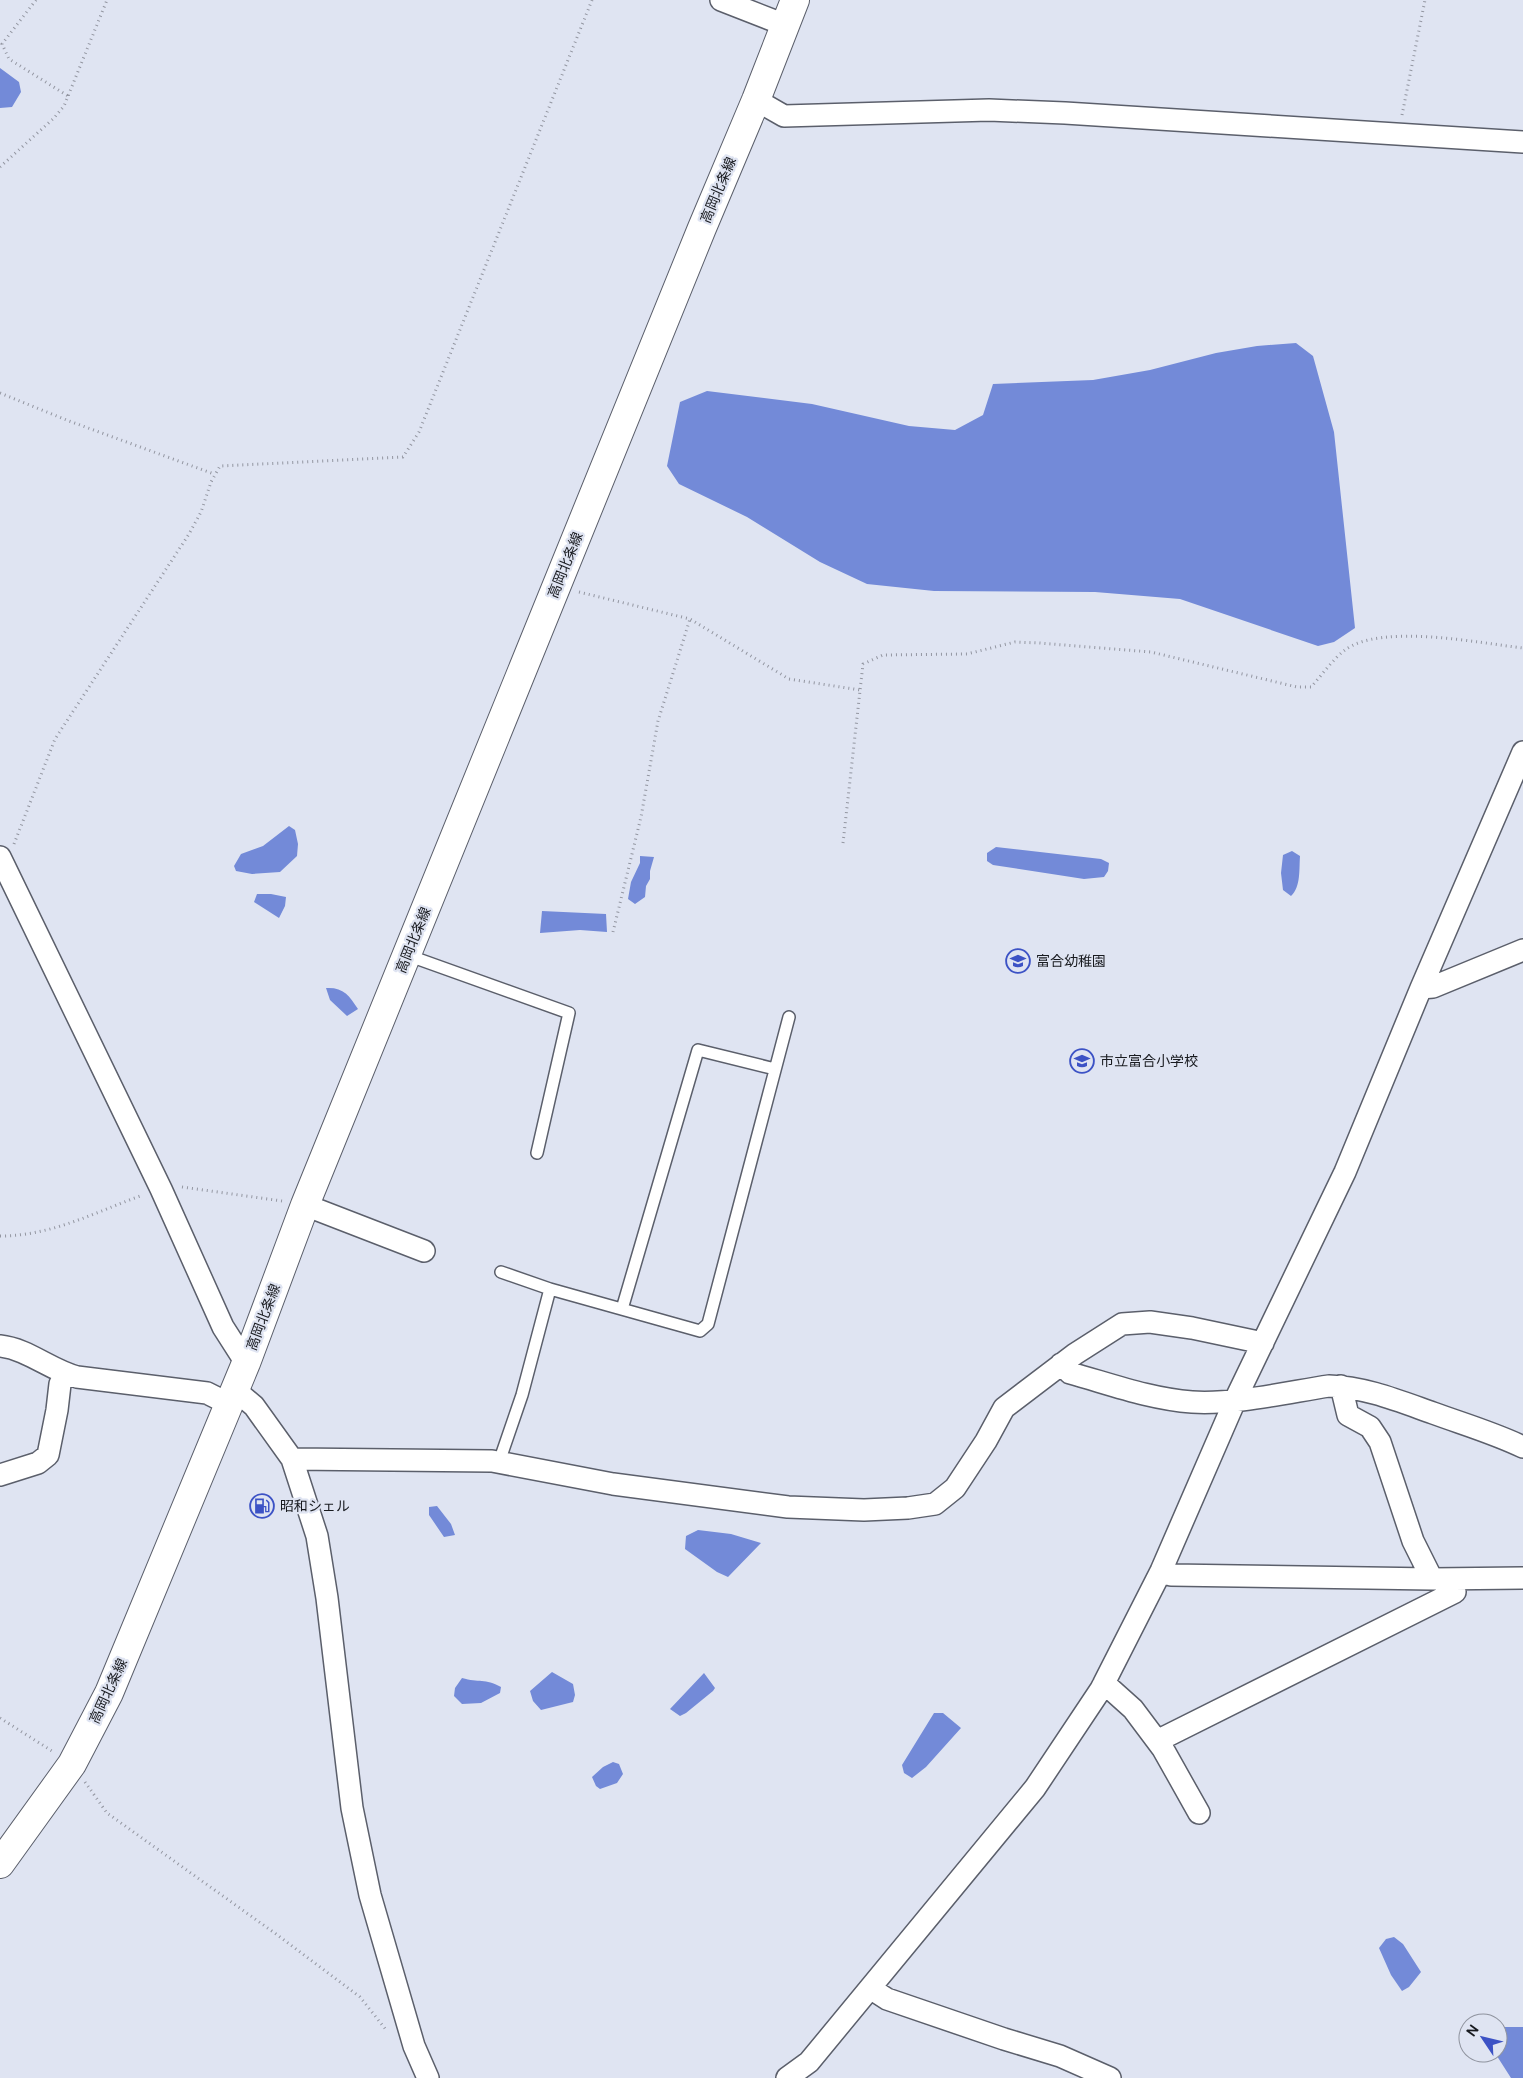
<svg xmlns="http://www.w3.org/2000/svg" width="1523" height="2078" font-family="'DM Sans','Noto Sans JP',sans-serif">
  <rect width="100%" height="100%" fill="#dfe4f2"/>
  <path fill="#738ad8" d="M 0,68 L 19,82 L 21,92 L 12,107 L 0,108 Z
    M 1296,343 L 1313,356 L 1334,432 L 1355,628 L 1334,642 L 1318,646 L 1180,599 L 1095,592 L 934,591 L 867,584 L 820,562 L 747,517 L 679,484 L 667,466 L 680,402 L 707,391 L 812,404 L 909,426 L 955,430 L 983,415 L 993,384 L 1093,380 L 1150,370 L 1216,353 L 1257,346 Z
    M 289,826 L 295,830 L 298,844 L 297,856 L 280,872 L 252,874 L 236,871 L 234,866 L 241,854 L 263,846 Z
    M 996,847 L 1101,859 L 1109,863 L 1108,871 L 1104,877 L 1084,879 L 993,865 L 987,861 L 987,853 Z
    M 1292,851 L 1300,856 C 1299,869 1301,887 1291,896 L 1283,890 L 1281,873 L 1283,855 Z
    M 640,856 L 654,857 L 650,871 L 650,879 L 646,886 L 645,897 L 635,904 L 628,899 L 631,882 L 640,863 Z
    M 257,894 L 271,894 L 286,897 L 285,906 L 279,918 L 254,902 Z
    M 542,911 L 606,914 L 607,932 L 580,930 L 540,933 Z
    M 326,988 C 343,987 349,995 358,1009 L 347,1016 L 330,1000 Z
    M 437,1506 L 451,1524 L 455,1535 L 444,1537 L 429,1515 L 429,1507 Z
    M 698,1530 L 731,1534 L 761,1543 L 728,1577 L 717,1572 L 685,1549 L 686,1536 Z
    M 552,1672 L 573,1684 L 575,1695 L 573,1702 L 541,1710 L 533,1701 L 530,1691 Z
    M 704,1673 L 715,1688 L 713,1691 L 686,1713 L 680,1716 L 670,1709 Z
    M 462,1678 C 479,1683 485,1678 501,1687 L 500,1693 L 481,1703 L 462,1704 L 454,1696 L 455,1688 Z
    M 934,1713 L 943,1713 L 961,1728 L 926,1767 L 912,1778 L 904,1773 L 902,1765 Z
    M 613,1762 L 619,1764 L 623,1774 L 617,1783 L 600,1789 L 596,1786 L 592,1777 L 603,1767 Z
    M 1394,1937 L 1403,1944 L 1421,1972 L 1409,1987 L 1402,1991 L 1391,1975 L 1379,1948 L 1386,1939 Z
    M 1498,2027 L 1523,2027 L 1523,2078 L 1511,2078 L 1495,2053 L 1498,2053 Z"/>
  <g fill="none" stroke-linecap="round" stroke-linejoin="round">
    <g stroke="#5b5f6b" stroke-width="14">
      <path id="service" d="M 407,955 L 569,1013 L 537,1153
        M 501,1272 L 550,1289 L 700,1331 L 708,1324 L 789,1017
        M 622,1309 L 698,1050 L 775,1069
        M 499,1462 L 522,1395 L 550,1289"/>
    </g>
    <g stroke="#5b5f6b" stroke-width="24">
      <path id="minor" d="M 721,0 L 785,25
        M 756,100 L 784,116 L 989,110 L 1065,113 L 1523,142
        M 0,857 L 161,1189 L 223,1327 L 246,1363
        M 1421,988 L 1433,987 L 1523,950
        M 305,1205 L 424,1251
        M 0,1346 C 28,1349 50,1370 77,1377 L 207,1393 L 229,1404
        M 1061,1364 L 1070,1373 C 1110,1384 1150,1399 1192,1402 C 1232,1405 1289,1392 1329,1386 C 1365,1387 1399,1401 1433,1413 C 1463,1424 1494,1433 1523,1447
        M 1341,1386 L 1348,1415 L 1370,1427 L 1380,1442 L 1413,1541 L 1432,1579
        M 235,1390 L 254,1406 L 292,1459 L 317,1536 L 327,1598 L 352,1808 L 370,1895 L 414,2046 L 428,2078
        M 292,1459 L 492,1461 L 613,1484 L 788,1507 L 864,1510 L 908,1508 L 935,1504 L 955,1488 L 986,1441 L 1004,1408 L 1075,1354 L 1122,1324 L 1150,1322 L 1192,1328 L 1263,1343
        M 0,1475 L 38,1463 L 48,1455 L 57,1410 L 60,1384 L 65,1374
        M 1161,1571 L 1171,1575 L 1432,1579 L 1523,1578
        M 1104,1683 L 1133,1709 L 1163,1749 L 1199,1813
        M 1157,1741 L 1455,1592 L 1452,1579
        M 870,1988 L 887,1999 L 1004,2039 L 1060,2056 L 1110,2078
        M 787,2078 L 809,2062 L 1035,1788 L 1101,1689 L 1161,1571 L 1237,1396 L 1345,1172 L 1421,988 L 1523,752"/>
    </g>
    <g stroke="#5b5f6b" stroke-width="30">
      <path id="secondary" d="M 0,1864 L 72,1764 L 109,1693 L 246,1363 L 305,1205 L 702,228 L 756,100 L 795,0"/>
    </g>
    <path stroke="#9396a1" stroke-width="3" stroke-dasharray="1 4" stroke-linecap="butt" d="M 36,0 L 2,44 L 9,59 L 68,96
      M 1402,115 L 1425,0
      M 0,167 L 54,118 L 64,106 L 107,0
      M 0,393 L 69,421 L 214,474
      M 579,592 L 690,619 L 789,679 L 860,690
      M 843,843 L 863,664 L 883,655 L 967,654 L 1015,642 L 1039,643 L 1151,652 L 1297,687 L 1311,687 C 1322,675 1333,659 1345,650 C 1381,623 1479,643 1523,648
      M 14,844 L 55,739 L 189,534 L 201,512 L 211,482 L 220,466 L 403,457 L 419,432 L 592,0
      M 613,932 L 641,817 L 658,721 L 690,619
      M 182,1187 L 282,1201
      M 0,1236 C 52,1236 95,1212 143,1195
      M 0,1718 L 52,1751
      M 85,1782 L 107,1813 L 276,1934 L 360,1997 L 387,2031"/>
    <use href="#service" stroke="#fff" stroke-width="11"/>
    <use href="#minor" stroke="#fff" stroke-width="21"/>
    <use href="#secondary" stroke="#fff" stroke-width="28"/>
  </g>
  <defs>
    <g id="school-ring" transform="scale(1.25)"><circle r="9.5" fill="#dfe4f2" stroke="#3c52c5" stroke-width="1.5"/><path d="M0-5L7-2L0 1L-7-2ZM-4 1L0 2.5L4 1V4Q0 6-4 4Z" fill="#3c52c5"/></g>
    <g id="fuel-ring" transform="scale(1.25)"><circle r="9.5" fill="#dfe4f2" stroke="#3c52c5" stroke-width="1.5"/><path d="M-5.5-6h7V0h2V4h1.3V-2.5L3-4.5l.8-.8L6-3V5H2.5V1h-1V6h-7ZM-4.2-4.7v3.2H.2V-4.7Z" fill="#3c52c5"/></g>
  </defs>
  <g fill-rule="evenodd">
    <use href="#school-ring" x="1018" y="961"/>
    <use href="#school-ring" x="1082" y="1061"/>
    <use href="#fuel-ring" x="262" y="1506"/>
  </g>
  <g text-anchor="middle" stroke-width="4.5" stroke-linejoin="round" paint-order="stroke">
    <g font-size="14" fill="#181a1f" stroke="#dfe4f2">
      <text transform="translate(718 190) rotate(-67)" y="5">高岡北条線</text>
      <text transform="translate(565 565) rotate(-68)" y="5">高岡北条線</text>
      <text transform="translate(413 940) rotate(-68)" y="5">高岡北条線</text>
      <text transform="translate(263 1317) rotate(-69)" y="5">高岡北条線</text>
      <text transform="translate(108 1691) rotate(-65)" y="5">高岡北条線</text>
    </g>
    <g font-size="14" fill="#181a1f" stroke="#dfe4f2" text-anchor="start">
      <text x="1036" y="966">富合幼稚園</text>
      <text x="1100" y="1066">市立富合小学校</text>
      <text x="280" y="1511">昭和シェル</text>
    </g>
  </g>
  <g transform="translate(1483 2038) rotate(305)"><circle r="24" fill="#dfe4f2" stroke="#8f939e"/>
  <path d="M0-4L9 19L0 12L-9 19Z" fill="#3c52c5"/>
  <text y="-8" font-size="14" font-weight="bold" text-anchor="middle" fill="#181a1f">N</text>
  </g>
</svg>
